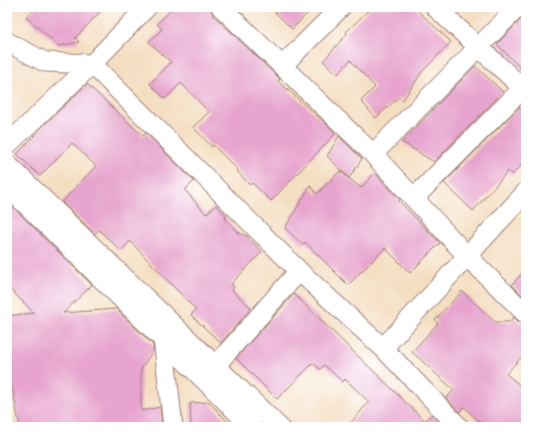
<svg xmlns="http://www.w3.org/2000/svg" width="533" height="434" font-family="'Balsamiq Sans',sans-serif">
  <rect width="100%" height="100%" fill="#fff"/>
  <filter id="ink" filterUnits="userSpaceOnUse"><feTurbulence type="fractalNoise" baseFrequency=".025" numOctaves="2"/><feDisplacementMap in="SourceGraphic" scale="8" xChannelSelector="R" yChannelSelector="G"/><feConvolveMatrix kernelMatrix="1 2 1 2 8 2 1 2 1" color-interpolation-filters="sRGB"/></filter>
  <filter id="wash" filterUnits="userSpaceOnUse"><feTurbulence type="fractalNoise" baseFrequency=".012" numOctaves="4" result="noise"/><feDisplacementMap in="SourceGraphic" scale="16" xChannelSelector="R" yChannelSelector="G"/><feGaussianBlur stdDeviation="0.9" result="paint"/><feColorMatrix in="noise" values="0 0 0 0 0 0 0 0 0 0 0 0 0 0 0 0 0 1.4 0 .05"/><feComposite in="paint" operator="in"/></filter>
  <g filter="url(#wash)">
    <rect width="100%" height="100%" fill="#f4dec1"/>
    <g id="blocks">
      <path fill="#e7a4ce" d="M 36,7 L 105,7 L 75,38 L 79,42 L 59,46 L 26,17 Z
        M 174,7 L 210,7 L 213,15 L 280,79 L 278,81 L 336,133 L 271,201 L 252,183 L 250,185 L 237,171 L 238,170 L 213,145 L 212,147 L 193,127 L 209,112 L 181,83 L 165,99 L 150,84 L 171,62 L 149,42 L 162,29 L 157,24 Z
        M 270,7 L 314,7 L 292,29 Z
        M 372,7 L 414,7 L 451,42 L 422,72 L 403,100 L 399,97 L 376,118 L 361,101 L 375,87 L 350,60 L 338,74 L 323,61 L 347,34 L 346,32 Z
        M 526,14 L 526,74 L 497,44 Z
        M 475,66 L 503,92 L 434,162 L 402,142 Z
        M 87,84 L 143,136 L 146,133 L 194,181 L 185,190 L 206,214 L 216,205 L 227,217 L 225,218 L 239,233 L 247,236 L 262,252 L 231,284 L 234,287 L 232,290 L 251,308 L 221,343 L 191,315 L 196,310 L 130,241 L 121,251 L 99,230 L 95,234 L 62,202 L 96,166 L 72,143 L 40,176 L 17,154 L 46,123 Z
        M 519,107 L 526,114 L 526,160 L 512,175 L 508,171 L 473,211 L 444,183 Z
        M 339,136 L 362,159 L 349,178 L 327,156 Z
        M 340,171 L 361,188 L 375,173 L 400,200 L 399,201 L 440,243 L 410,273 L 385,248 L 348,285 L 305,242 L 303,245 L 285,228 L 310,186 L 317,194 Z
        M 7,201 L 92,285 L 63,313 L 116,309 L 153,345 L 153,351 L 141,369 L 141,411 L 160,407 L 162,427 L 20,427 L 8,367 L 7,316 L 34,313 L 7,286 Z
        M 526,268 L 526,299 L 512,285 Z
        M 462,291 L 495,322 L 509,322 L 514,317 L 519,322 L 526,325 L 526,352 L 506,374 L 526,390 L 526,427 L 485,427 L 464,407 L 459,412 L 446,398 L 454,390 L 412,352 L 438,323 L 435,320 Z
        M 294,294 L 425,421 L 432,414 L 444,427 L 347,427 L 369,402 L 345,379 L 343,382 L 324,365 L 320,369 L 313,363 L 277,399 L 236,358 Z
        M 209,402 L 220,414 L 233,427 L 191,427 L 190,403 Z"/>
    </g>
  </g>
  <g filter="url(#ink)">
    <use href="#blocks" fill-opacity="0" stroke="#9f7e76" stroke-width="1"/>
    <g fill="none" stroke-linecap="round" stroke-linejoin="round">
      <g stroke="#9f7e76" stroke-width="21">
        <path id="street" d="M 221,7 L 373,154 L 467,256 L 526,314
          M 435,7 L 526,91
          M 7,42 L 45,62 L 92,64 L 299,271 L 383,348 L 459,427
          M 282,66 L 341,7
          M 7,145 L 92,64 L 147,7
          M 373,154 L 518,7
          M 7,164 L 279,427
          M 7,186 L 252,427
          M 414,198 L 526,85
          M 163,338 L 173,427
          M 383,348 L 526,192
          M 216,365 L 299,271"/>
      </g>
      <use href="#street" stroke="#fff" stroke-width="19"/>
    </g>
  </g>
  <rect width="533" height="434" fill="none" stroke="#fff" stroke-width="24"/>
</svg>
